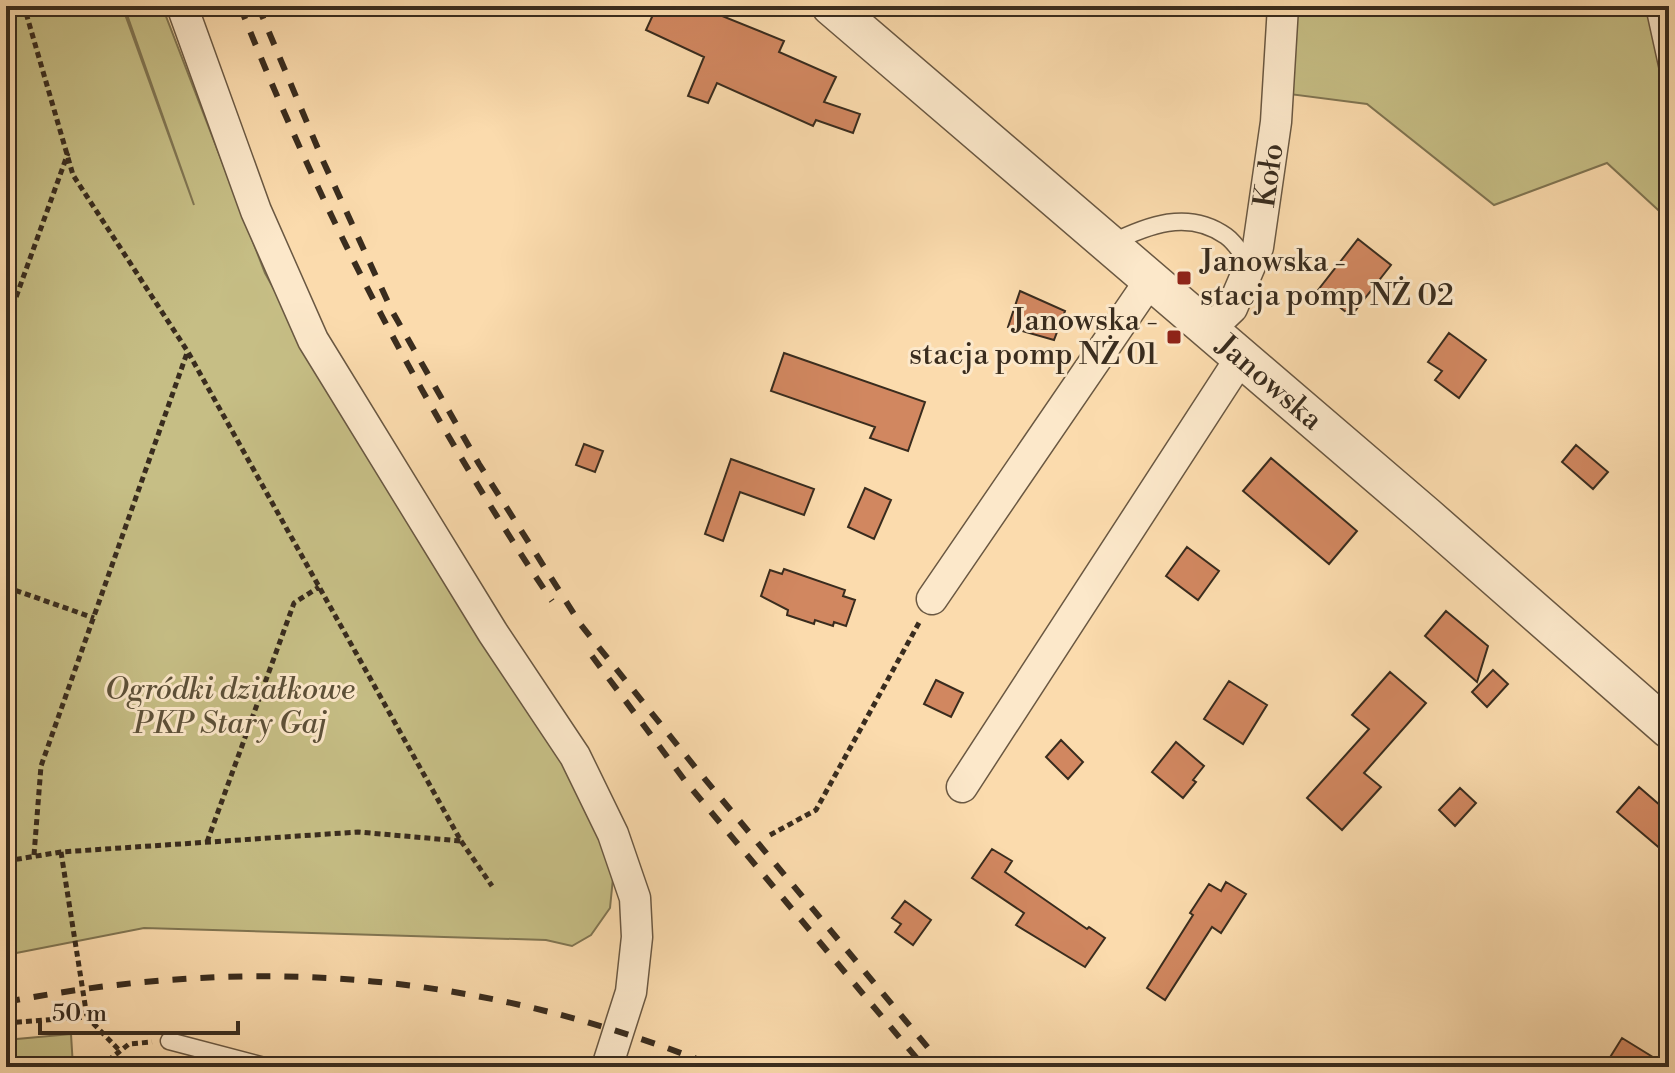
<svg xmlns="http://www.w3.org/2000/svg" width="1675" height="1073" font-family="'Libre Bodoni',serif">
  <rect width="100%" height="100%" fill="#fbdbad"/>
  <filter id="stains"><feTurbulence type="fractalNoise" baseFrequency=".0025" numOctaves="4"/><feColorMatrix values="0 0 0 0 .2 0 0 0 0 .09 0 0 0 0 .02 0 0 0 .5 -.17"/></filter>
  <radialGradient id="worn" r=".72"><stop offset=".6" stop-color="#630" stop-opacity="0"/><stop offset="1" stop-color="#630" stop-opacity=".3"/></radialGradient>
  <path fill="#c6be85" stroke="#807552" stroke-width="2" d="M 6,6 L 122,6 L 194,205 L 124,6 L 162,6 L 265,273 L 302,340 L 569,768 L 614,868 L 610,908 L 591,935 L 572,946 L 546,940 L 144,928 L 6,955 Z
    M 1295,6 L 1669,6 L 1669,220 L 1607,163 L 1494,205 L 1367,104 L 1289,94 Z
    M 71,1034 L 73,1067 L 6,1067 L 6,1040 Z"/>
  <path fill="#d18760" stroke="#392c1e" stroke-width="2" d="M 657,6 L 726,6 L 722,16 L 784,41 L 779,52 L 836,77 L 824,102 L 860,114 L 853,133 L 816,120 L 813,126 L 717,83 L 708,103 L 688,96 L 704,57 L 646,30 Z
    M 1358,239 L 1391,265 L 1351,316 L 1318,290 Z
    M 1020,291 L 1065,311 L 1054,340 L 1008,327 Z
    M 1449,333 L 1486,360 L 1459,398 L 1435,380 L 1442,371 L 1428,362 Z
    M 784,353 L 925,402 L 908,451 L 870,438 L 875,427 L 771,391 Z
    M 584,444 L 603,451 L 595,472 L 576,465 Z
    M 1576,445 L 1608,472 L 1593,489 L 1562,462 Z
    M 1271,458 L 1357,531 L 1329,564 L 1243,491 Z
    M 731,459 L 814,489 L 804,515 L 740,492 L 723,541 L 705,534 Z
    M 865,488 L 891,500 L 874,539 L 848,527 Z
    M 1187,547 L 1219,571 L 1198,600 L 1166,576 Z
    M 784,569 L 845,590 L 843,596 L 855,600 L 846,626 L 834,622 L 833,626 L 815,620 L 814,624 L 787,615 L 788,610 L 761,596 L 770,570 L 782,574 Z
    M 1446,611 L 1488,646 L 1477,682 L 1425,636 Z
    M 1493,670 L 1508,684 L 1487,707 L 1472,692 Z
    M 1390,672 L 1426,703 L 1364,773 L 1381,787 L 1342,830 L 1307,798 L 1369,729 L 1352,715 Z
    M 936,680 L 963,693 L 951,717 L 924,704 Z
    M 1229,681 L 1267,705 L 1243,744 L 1204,719 Z
    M 1061,740 L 1083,762 L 1068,779 L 1046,757 Z
    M 1176,742 L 1204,766 L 1193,780 L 1196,782 L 1183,798 L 1152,772 Z
    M 1639,787 L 1669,813 L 1669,856 L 1617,812 Z
    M 1460,788 L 1476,803 L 1455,826 L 1439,810 Z
    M 992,849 L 1012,861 L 1005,872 L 1087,929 L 1089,927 L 1105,938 L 1085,967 L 1016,925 L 1024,913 L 972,878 Z
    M 1226,882 L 1246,894 L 1221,933 L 1212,927 L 1165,1000 L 1147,988 L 1193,915 L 1190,913 L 1209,884 L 1221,891 Z
    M 905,901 L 931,920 L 913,945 L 895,932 L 901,924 L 892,918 Z
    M 1622,1038 L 1669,1067 L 1604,1067 Z"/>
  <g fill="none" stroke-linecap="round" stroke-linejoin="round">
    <g stroke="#6a5842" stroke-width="19">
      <path id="service" d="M 1654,6 L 1669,74
        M 1109,244 C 1148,225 1188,209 1226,236 C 1236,243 1243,256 1250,265
        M 169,1041 L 268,1067"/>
    </g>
    <g stroke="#6a5842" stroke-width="33">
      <g id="minor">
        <path d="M 182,6 L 256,211 L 313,340 L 493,633 L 575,756 L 613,834 L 635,898 L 637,937 L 631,992 L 607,1067"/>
        <path id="s1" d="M 1208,331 L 1232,308 L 1258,247 L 1276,122 L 1283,6"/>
        <path d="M 932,599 L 1149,282"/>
        <path d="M 962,787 L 1240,359"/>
      </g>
    </g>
    <g stroke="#6a5842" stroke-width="41">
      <g id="tertiary">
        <path id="s2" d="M 831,6 L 1426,516 L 1669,729"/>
      </g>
    </g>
    <path stroke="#392c1e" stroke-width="5" stroke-dasharray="6 4" stroke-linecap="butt" d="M 6,325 L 68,153
      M 6,587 L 94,618
      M 770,835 L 816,810 L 920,621
      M 461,841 L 492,886
      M 207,842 L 294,603 L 319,587
      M 61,852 L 87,1017
      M 34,855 L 41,766 L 187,353
      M 6,861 L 61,852 L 358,832 L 461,841 L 188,352 L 73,175 L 24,6
      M 6,1023 L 87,1017 L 120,1051
      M 100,1067 L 129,1044 L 152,1042"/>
    <use href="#service" stroke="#fce8ca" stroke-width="16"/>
    <use href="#minor" stroke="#fce8ca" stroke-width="30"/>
    <use href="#tertiary" stroke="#fce8ca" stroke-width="38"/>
    <path stroke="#392c1e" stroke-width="6" stroke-dasharray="14 14" stroke-linecap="butt" d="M 240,6 C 323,216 426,414 552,601
      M 258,6 L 324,163 L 392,311 L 479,464 L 581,625 L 699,772 L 944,1067
      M 592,656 L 686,782 L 924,1067
      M 6,1002 C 256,954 481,972 717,1067"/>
  </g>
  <g fill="#8f2418" stroke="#fce8ca" stroke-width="3">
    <rect x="1176" y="270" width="16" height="16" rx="4"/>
    <rect x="1166" y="329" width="16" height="16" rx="4"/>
  </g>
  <g text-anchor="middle" stroke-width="6" stroke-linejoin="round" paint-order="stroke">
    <g font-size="30" fill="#392c1e" stroke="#fce8ca">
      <text dy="10" stroke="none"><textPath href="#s1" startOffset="172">Koło</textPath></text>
      <text dy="10" stroke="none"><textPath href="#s2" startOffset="578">Janowska</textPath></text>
    </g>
    <g font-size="30" fill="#392c1e" stroke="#fce8ca" text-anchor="start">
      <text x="1200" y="271">Janowska -<tspan x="1200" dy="34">stacja pomp NŻ 02</tspan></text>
      <text x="1158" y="330" text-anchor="end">Janowska -<tspan x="1158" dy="34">stacja pomp NŻ 01</tspan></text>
    </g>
    <g font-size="30" font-style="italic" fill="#5c5038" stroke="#fce8ca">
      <text x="230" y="699">Ogródki działkowe<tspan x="230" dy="34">PKP Stary Gaj</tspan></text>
    </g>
  </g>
  <rect width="1675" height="1073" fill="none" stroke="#fbdbad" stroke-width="32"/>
  <rect x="8" y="8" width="1659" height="1057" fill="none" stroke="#392c1e" stroke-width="4"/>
  <rect x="16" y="16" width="1643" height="1041" fill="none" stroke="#392c1e" stroke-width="2"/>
  <path d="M40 1021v12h198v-12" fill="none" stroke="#392c1e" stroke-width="4"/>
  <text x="52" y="1021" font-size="24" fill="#392c1e" stroke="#fce8ca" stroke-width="6" paint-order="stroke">50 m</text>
  <rect width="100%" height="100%" filter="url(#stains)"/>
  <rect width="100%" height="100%" fill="url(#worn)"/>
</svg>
